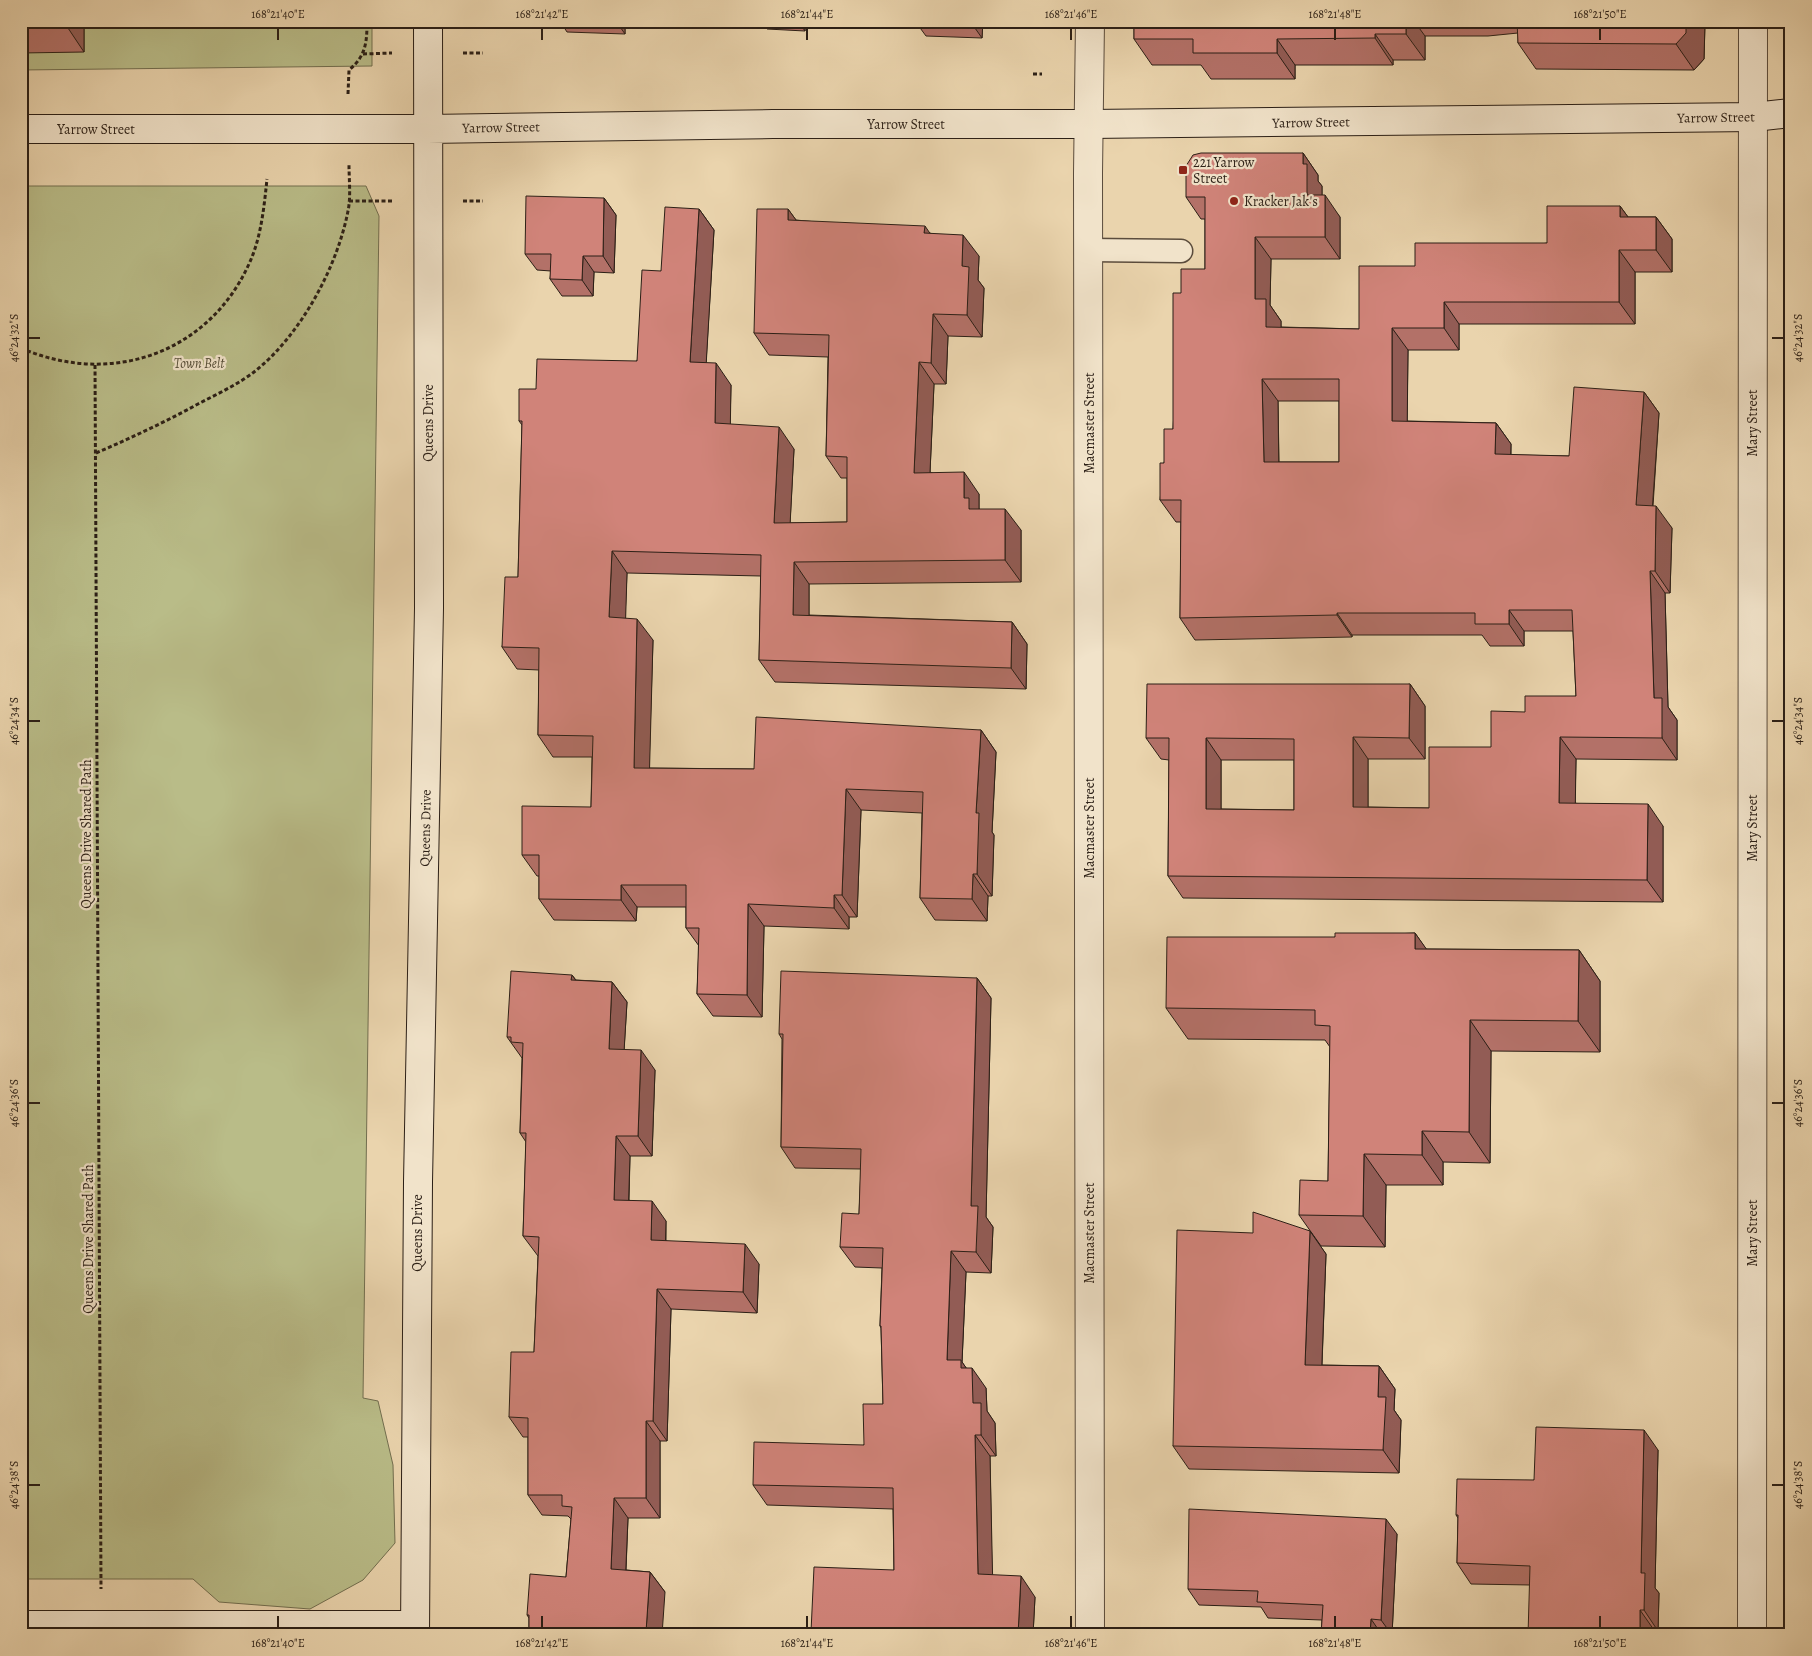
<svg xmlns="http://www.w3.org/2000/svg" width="1812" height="1656" font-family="Alegreya,serif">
  <rect width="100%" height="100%" fill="#ead4ad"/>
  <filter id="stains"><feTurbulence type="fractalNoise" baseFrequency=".004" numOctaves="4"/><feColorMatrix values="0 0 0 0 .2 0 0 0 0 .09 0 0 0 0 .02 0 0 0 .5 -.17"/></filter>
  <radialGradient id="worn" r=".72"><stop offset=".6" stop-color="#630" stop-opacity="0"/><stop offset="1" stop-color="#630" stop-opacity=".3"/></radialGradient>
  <path fill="#b9bc88" stroke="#726e4f" d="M 21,21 L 372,21 L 372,66 L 21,70 Z
    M 21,186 L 366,186 L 379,216 L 363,1398 L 378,1401 L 393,1465 L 395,1543 L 363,1580 L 310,1609 L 219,1602 L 193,1579 L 21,1579 Z"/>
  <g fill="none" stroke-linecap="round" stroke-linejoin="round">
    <g stroke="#5b4c3c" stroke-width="25">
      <path id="lane" d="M 1089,250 L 1181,251"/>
    </g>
    <g stroke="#5b4c3c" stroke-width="30">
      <path id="street" d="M 1090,1635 L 1088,173 L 1090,21
        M 1752,1635 L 1753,21"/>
    </g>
    <g stroke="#2b1f16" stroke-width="30">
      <path id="secondary" d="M 21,129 L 428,129 L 773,124 L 1089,124 L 1754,117 L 1791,113
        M 21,1625 L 415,1625
        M 415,1635 L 418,1182 L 429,608 L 428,21"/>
    </g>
    <path stroke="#2b1f16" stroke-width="3" stroke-dasharray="4 2.5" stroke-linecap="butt" d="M 463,53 L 483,53
      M 363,54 L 392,53
      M 1033,74 L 1042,74
      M 348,94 L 349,70 C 366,56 367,42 367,21
      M 349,201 L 392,201
      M 463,201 L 483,201
      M 21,348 C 110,387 208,354 249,264 C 261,238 264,208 267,179
      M 95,365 L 101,1589
      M 96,453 C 131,438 165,422 198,404 C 217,394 237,385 254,372 C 300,336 337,268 348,211 C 351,197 349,180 349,165"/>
    <use href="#lane" stroke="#f1e3ca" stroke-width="22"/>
    <use href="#street" stroke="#f1e3ca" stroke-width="28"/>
    <use href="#secondary" stroke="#f1e3ca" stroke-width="28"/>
  </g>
  <path fill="#b37168" stroke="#2b1f16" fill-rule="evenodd" d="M 21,21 L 84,21 L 84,52 L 21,53 Z
    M 560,21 L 695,21 L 695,25 L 625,23 L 625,34 L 567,32 Z
    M 762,21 L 805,21 L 805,31 L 767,29 Z
    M 915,21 L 983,21 L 982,38 L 926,36 Z
    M 1134,21 L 1704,21 L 1705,23 L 1704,59 L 1694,70 L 1536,69 L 1518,43 L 1518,33 L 1488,36 L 1425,36 L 1425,60 L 1393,60 L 1393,65 L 1295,65 L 1295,79 L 1211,79 L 1201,65 L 1152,65 L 1134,39 Z
    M 1303,153 L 1318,175 L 1318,181 L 1322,186 L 1322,195 L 1340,217 L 1340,259 L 1271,259 L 1270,305 L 1281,321 L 1281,327 L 1359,329 L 1415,266 L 1547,243 L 1620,206 L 1628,217 L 1656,217 L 1672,239 L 1672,272 L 1635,272 L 1635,324 L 1459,324 L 1459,350 L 1408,350 L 1407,421 L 1496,423 L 1511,444 L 1511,455 L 1569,456 L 1644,392 L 1659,413 L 1653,506 L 1672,528 L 1670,593 L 1665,593 L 1668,707 L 1677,720 L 1677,760 L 1576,759 L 1575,803 L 1663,826 L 1663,902 L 1183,898 L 1168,876 L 1169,760 L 1161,759 L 1146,738 L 1410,684 L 1425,706 L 1425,759 L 1368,759 L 1368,807 L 1429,808 L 1491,747 L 1525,712 L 1576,696 L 1573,631 L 1524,631 L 1524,646 L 1490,646 L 1482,635 L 1352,635 L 1352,637 L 1195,640 L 1180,618 L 1181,522 L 1176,522 L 1160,500 L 1164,463 L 1173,429 L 1181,293 L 1205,269 L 1205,219 L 1201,219 L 1186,197 ZM 1278,401 L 1339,401 L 1339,462 L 1279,462 ZM 1221,760 L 1294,760 L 1294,810 L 1221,809 Z
    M 604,198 L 616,215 L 614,273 L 594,272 L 593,296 L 562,296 L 550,279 L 551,271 L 537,270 L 525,254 Z
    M 699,209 L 714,230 L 706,363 L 731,385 L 730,424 L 794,449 L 790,523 L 847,522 L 847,478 L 841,478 L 826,456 L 828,357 L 769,355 L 754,333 L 788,209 L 796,220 L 930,233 L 979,256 L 978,280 L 984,288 L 982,337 L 948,336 L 946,384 L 934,384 L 930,472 L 979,494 L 979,509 L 1021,530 L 1021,582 L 809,584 L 809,615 L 1012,622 L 1027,644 L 1026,689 L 775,682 L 759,660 L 761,576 L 627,573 L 625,618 L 653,640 L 649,768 L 754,769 L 981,730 L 996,752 L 992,832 L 994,835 L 992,896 L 988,896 L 987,921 L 935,920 L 920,898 L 922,813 L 861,810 L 857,917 L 849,917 L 849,929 L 764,926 L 762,1017 L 713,1016 L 697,994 L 699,946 L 686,928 L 686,907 L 637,907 L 636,921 L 554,920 L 539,899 L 539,876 L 537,876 L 522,855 L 591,807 L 592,757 L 553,757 L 538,735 L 539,670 L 517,669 L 502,647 L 518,577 L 522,425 L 519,421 L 536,389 L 637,361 L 661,271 Z
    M 1415,933 L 1426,949 L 1579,950 L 1600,981 L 1600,1052 L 1491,1051 L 1490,1163 L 1443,1162 L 1443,1185 L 1386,1185 L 1385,1247 L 1321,1246 L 1299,1215 L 1328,1181 L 1330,1047 L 1325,1040 L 1188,1039 L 1166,1008 L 1335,937 Z
    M 572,975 L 576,980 L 612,982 L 627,1002 L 624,1050 L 655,1070 L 652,1156 L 630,1156 L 629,1200 L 666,1221 L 666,1241 L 759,1264 L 757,1313 L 671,1309 L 667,1441 L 660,1441 L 660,1518 L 628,1518 L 626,1570 L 650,1572 L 665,1592 L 529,1635 L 529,1618 L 527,1615 L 566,1577 L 571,1519 L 568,1516 L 542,1515 L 528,1495 L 528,1437 L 523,1437 L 509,1417 L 534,1352 L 538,1256 L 523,1236 L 526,1142 L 520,1133 L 522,1058 L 507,1037 Z
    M 977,978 L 991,998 L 986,1217 L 993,1227 L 991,1273 L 966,1272 L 962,1362 L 966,1368 L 986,1388 L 987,1411 L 995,1423 L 996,1456 L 990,1456 L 992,1575 L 1035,1597 L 1033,1635 L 813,1635 L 811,1632 L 894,1570 L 893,1509 L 767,1505 L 753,1485 L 864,1445 L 883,1404 L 881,1328 L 880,1326 L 882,1268 L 855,1267 L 840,1247 L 859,1214 L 861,1169 L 795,1168 L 781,1147 L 782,1039 L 779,1034 Z
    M 1310,1231 L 1326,1254 L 1322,1365 L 1379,1366 L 1395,1389 L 1394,1410 L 1401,1420 L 1399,1473 L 1189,1469 L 1173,1446 L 1253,1233 Z
    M 1658,1450 L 1655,1588 L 1659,1593 L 1658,1631 L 1654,1630 L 1530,1585 L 1471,1584 L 1457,1563 L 1458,1518 L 1456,1515 L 1534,1480 Z
    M 1397,1534 L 1392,1635 L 1321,1635 L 1322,1620 L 1268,1618 L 1261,1607 L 1199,1605 L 1188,1589 Z"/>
  <path fill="#925c55" stroke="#2b1f16" d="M 64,21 L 84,21 L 84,52 L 64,22 Z
    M 616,21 L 624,21 L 625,23 L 625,34 Z
    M 798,21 L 805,21 L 805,31 Z
    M 970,21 L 983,21 L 982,38 Z
    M 1406,21 L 1414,21 L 1425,36 L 1425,60 L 1406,34 Z
    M 1686,21 L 1704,21 L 1705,23 L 1704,59 L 1694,70 L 1676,44 Z
    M 1375,34 L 1393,60 L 1393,65 L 1375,38 Z
    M 1277,39 L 1295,65 L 1295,79 L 1277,53 Z
    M 1303,153 L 1318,175 L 1318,181 L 1322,186 L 1322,217 L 1307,195 L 1303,164 Z
    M 1325,195 L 1340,217 L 1340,259 L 1325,237 Z
    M 604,198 L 616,215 L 614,273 L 603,256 Z
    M 1620,206 L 1636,228 L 1620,217 Z
    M 699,209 L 714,230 L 705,384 L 690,362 Z
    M 788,209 L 804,231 L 788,220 Z
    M 1656,217 L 1672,239 L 1672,272 L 1656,250 Z
    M 925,226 L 940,248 L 924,233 Z
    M 963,235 L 979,256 L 978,280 L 984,288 L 982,337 L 967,315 L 962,266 Z
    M 1255,237 L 1271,259 L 1270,305 L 1281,321 L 1281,349 L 1266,327 L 1255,299 Z
    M 1619,250 L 1635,272 L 1635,324 L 1619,302 Z
    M 583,256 L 594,272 L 593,296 L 582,280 Z
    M 1444,302 L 1459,324 L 1459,350 L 1444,328 Z
    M 933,314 L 948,336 L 946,384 L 931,363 Z
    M 1392,328 L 1408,350 L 1407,443 L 1392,421 Z
    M 919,362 L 934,384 L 929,494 L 914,473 Z
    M 716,363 L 731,385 L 730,445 L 715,423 Z
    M 1262,379 L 1278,401 L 1279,484 L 1264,462 Z
    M 1644,392 L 1659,413 L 1651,527 L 1636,505 Z
    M 1496,423 L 1511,444 L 1510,476 L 1495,454 Z
    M 779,427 L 794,449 L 789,545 L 774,523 Z
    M 964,472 L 979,494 L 979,513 L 969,509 L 964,498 Z
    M 1656,506 L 1672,528 L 1670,593 L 1655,571 Z
    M 1005,509 L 1021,530 L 1021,582 L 1005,560 Z
    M 612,551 L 627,573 L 625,639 L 609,617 Z
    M 794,562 L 809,584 L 809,637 L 793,615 Z
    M 1650,571 L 1665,593 L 1668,707 L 1677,720 L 1677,760 L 1662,738 L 1654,698 Z
    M 1509,610 L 1524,631 L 1524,646 L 1509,624 Z
    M 1337,613 L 1352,635 L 1352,637 L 1337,615 Z
    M 637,619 L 653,640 L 649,789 L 634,768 Z
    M 1012,622 L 1027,644 L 1026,689 L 1011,668 Z
    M 1410,684 L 1425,706 L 1425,759 L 1409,738 Z
    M 981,730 L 996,752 L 992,832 L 994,835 L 992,896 L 977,874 L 976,813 Z
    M 1353,737 L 1368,759 L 1368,829 L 1353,807 Z
    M 1560,737 L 1576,759 L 1575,825 L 1559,803 Z
    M 1206,738 L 1221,760 L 1221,831 L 1206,809 Z
    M 846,789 L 861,810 L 857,917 L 842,895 Z
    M 1648,804 L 1663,826 L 1663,902 L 1647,880 Z
    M 973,874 L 988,896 L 987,921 L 972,899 Z
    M 621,885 L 637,907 L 636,921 L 621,900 Z
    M 834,895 L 849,917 L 849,929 L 834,908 Z
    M 748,904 L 764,926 L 762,1017 L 747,995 Z
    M 1415,933 L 1437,964 L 1415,949 Z
    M 1579,950 L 1600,981 L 1600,1052 L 1578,1021 Z
    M 572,975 L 586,995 L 571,980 Z
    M 977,978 L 991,998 L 986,1217 L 993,1227 L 991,1273 L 976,1252 L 971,1206 Z
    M 612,982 L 627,1002 L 623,1069 L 609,1049 Z
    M 1470,1020 L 1491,1051 L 1490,1163 L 1469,1132 Z
    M 641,1050 L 655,1070 L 652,1156 L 638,1136 Z
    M 1422,1131 L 1443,1162 L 1443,1185 L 1422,1155 Z
    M 616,1136 L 630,1156 L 628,1220 L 614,1200 Z
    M 1364,1154 L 1386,1185 L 1385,1247 L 1363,1216 Z
    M 652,1201 L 666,1221 L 665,1260 L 651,1240 Z
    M 1310,1231 L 1326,1254 L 1321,1387 L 1305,1365 Z
    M 745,1244 L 759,1264 L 757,1313 L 743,1292 Z
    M 951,1251 L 966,1272 L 962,1362 L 972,1376 L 972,1368 L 986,1388 L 987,1411 L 995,1423 L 996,1456 L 981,1435 L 973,1403 L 947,1360 Z
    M 657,1289 L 671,1309 L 667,1441 L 653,1421 Z
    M 1379,1366 L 1395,1389 L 1394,1410 L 1401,1420 L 1399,1473 L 1383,1450 L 1378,1397 Z
    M 646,1421 L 660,1441 L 660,1518 L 646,1498 Z
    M 1644,1430 L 1658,1450 L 1655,1588 L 1659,1593 L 1658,1631 L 1644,1610 L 1641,1573 Z
    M 975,1435 L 990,1456 L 993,1595 L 978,1574 Z
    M 614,1498 L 628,1518 L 625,1589 L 611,1569 Z
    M 1386,1519 L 1397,1534 L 1392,1635 L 1381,1620 Z
    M 650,1572 L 665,1592 L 662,1635 L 646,1632 Z
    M 1021,1576 L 1035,1597 L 1033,1635 L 1018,1635 Z
    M 1640,1610 L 1654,1630 L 1654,1635 L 1640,1635 Z
    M 1371,1619 L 1382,1635 L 1370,1635 Z"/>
  <path fill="#d08379" stroke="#2b1f16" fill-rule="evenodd" d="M 21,21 L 64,21 L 64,22 L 21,23 Z
    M 1134,21 L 1406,21 L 1406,34 L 1375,34 L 1375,38 L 1277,39 L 1277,53 L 1193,53 L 1193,39 L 1134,39 Z
    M 1517,21 L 1686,21 L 1686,33 L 1676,44 L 1518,43 Z
    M 1201,153 L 1303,153 L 1303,164 L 1307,164 L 1307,195 L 1325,195 L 1325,237 L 1255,237 L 1255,299 L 1266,299 L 1266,327 L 1359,329 L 1359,266 L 1415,266 L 1415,243 L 1547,243 L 1547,206 L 1620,206 L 1620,217 L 1656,217 L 1656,250 L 1619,250 L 1619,302 L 1444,302 L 1444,328 L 1392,328 L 1392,421 L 1496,423 L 1495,454 L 1569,456 L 1574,387 L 1644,392 L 1636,505 L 1656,506 L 1655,571 L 1650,571 L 1654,698 L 1662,698 L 1662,738 L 1560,737 L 1559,803 L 1648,804 L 1647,880 L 1168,876 L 1169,738 L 1146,738 L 1147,684 L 1410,684 L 1409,738 L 1353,737 L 1353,807 L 1429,808 L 1429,747 L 1491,747 L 1491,711 L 1525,712 L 1525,696 L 1576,696 L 1572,610 L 1509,610 L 1509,624 L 1475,624 L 1475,613 L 1337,613 L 1337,615 L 1180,618 L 1181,500 L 1160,500 L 1160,463 L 1164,463 L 1164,429 L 1173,429 L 1173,293 L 1181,293 L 1181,269 L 1205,269 L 1205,197 L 1186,197 L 1186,166 L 1193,155 ZM 1262,379 L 1339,379 L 1339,462 L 1264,462 ZM 1206,738 L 1294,739 L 1294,810 L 1206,809 Z
    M 526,196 L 604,198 L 603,256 L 583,256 L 582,280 L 550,279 L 551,254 L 525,254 Z
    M 665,207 L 699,209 L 690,362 L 716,363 L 715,423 L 779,427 L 774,523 L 847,522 L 847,457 L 826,456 L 829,335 L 754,333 L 757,209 L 788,209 L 788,220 L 925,226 L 924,233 L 963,235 L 962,266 L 969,267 L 967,315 L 933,314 L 931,363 L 919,362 L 914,473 L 964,472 L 964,498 L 969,498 L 969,509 L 1005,509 L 1005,560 L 794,562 L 793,615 L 1012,622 L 1011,668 L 759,660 L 761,555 L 612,551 L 609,617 L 637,619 L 634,768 L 754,769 L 756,717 L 981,730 L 976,813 L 979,813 L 977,874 L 973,874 L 972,899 L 920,898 L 923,792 L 846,789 L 842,895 L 834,895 L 834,908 L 748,904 L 747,995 L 697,994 L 699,928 L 686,928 L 686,885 L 621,885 L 621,900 L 539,899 L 539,855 L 522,855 L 522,806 L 591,807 L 593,736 L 538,735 L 539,648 L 502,647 L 505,577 L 518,577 L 522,421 L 519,421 L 519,389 L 536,389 L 537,359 L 637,361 L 642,270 L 661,271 Z
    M 1335,933 L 1415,933 L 1415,949 L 1579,950 L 1578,1021 L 1470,1020 L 1469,1132 L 1422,1131 L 1422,1155 L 1364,1154 L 1363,1216 L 1299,1215 L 1300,1180 L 1328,1181 L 1330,1026 L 1315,1025 L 1315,1010 L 1166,1008 L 1167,937 L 1335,937 Z
    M 511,971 L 572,975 L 571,980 L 612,982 L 609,1049 L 641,1050 L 638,1136 L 616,1136 L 614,1200 L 652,1201 L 651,1240 L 745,1244 L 743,1292 L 657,1289 L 653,1421 L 646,1421 L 646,1498 L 614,1498 L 611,1569 L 650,1572 L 646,1632 L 689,1633 L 689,1635 L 529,1635 L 529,1615 L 527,1615 L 530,1574 L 566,1577 L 572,1507 L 562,1506 L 562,1495 L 528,1495 L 528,1418 L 509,1417 L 511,1352 L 534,1352 L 539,1237 L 523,1236 L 526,1133 L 520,1133 L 523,1043 L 511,1042 L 511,1037 L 507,1037 Z
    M 781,971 L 977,978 L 971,1206 L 978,1206 L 976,1252 L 951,1251 L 947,1360 L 961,1360 L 961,1368 L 972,1368 L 973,1403 L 981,1403 L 981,1435 L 975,1435 L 978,1574 L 1021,1576 L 1018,1635 L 873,1635 L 811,1632 L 814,1567 L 894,1570 L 893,1488 L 753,1485 L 754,1442 L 864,1445 L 863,1404 L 883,1404 L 881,1326 L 880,1326 L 883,1248 L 840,1247 L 842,1213 L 859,1214 L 861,1149 L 781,1147 L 783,1034 L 779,1034 Z
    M 1253,1212 L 1310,1231 L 1305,1365 L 1379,1366 L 1378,1397 L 1386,1397 L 1383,1450 L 1173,1446 L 1177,1230 L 1253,1233 Z
    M 1536,1427 L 1644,1430 L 1641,1573 L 1645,1573 L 1644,1610 L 1640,1610 L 1640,1635 L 1528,1635 L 1530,1566 L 1457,1563 L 1458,1515 L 1456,1515 L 1457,1479 L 1534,1480 Z
    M 1189,1509 L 1386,1519 L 1381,1620 L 1371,1619 L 1370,1635 L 1321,1635 L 1323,1605 L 1257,1602 L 1258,1591 L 1188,1589 Z"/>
  <path fill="none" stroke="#2b1f16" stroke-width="2" d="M 278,28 L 278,40M 542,28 L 542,40M 807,28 L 807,40M 1071,28 L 1071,40M 1335,28 L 1335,40M 1600,28 L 1600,40M 28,338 L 40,338M 1772,338 L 1784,338M 28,721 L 40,721M 1772,721 L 1784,721M 28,1103 L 40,1103M 1772,1103 L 1784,1103M 28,1485 L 40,1485M 1772,1485 L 1784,1485M 278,1616 L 278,1628M 542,1616 L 542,1628M 807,1616 L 807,1628M 1071,1616 L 1071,1628M 1335,1616 L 1335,1628M 1600,1616 L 1600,1628"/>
  <g fill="#8f2418" stroke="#f1e3ca" stroke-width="2">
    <rect x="1178" y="165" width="10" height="10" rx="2.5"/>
    <circle cx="1234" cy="201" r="5"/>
  </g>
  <g text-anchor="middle" stroke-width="4.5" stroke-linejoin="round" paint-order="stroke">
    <g font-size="14" fill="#2b1f16" stroke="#f1e3ca">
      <text transform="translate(1716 117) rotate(-1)" y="5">Yarrow Street</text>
      <text transform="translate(1311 122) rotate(-1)" y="5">Yarrow Street</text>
      <text x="906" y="129">Yarrow Street</text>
      <text transform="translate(501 127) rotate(-1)" y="5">Yarrow Street</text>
      <text x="96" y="134">Yarrow Street</text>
      <text transform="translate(428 423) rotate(-90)" y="5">Queens Drive</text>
      <text transform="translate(1089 423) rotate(-90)" y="5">Macmaster Street</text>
      <text transform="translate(1752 423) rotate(-90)" y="5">Mary Street</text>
      <text transform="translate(425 828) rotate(-89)" y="5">Queens Drive</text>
      <text transform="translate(1089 828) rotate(-90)" y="5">Macmaster Street</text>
      <text transform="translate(1752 828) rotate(-90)" y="5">Mary Street</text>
      <text transform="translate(86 834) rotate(-90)" y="5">Queens Drive Shared Path</text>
      <text transform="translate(417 1233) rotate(-90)" y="5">Queens Drive</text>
      <text transform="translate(1089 1233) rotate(-90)" y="5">Macmaster Street</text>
      <text transform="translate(1752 1233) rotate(-90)" y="5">Mary Street</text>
      <text transform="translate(88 1239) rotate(-90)" y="5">Queens Drive Shared Path</text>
    </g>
    <g font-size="14" fill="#2b1f16" stroke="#f1e3ca" text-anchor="start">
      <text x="1193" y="167">221 Yarrow<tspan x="1193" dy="16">Street</tspan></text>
      <text x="1244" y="206">Kracker Jak's</text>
    </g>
    <g font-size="14" font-style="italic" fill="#564e38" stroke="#f1e3ca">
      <text x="199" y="368">Town Belt</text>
    </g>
  </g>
  <rect width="1812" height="1656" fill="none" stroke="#ead4ad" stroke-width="55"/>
  <rect x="28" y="28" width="1756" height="1600" fill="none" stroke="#2b1f16" stroke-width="2"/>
  <g font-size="12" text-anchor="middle" fill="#2b1f16">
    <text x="278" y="18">168°21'40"E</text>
    <text x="542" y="18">168°21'42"E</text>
    <text x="807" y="18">168°21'44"E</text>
    <text x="1071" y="18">168°21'46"E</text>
    <text x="1335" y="18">168°21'48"E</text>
    <text x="1600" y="18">168°21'50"E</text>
    <text transform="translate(14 338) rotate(-90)" y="4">46°24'32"S</text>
    <text transform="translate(1798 338) rotate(-90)" y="4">46°24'32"S</text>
    <text transform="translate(14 721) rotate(-90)" y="4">46°24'34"S</text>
    <text transform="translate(1798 721) rotate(-90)" y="4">46°24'34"S</text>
    <text transform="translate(14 1103) rotate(-90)" y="4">46°24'36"S</text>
    <text transform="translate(1798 1103) rotate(-90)" y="4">46°24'36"S</text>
    <text transform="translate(14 1485) rotate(-90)" y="4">46°24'38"S</text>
    <text transform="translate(1798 1485) rotate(-90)" y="4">46°24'38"S</text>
    <text x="278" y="1647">168°21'40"E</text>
    <text x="542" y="1647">168°21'42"E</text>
    <text x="807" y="1647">168°21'44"E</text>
    <text x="1071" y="1647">168°21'46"E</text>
    <text x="1335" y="1647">168°21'48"E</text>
    <text x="1600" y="1647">168°21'50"E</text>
  </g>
  <rect width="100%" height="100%" filter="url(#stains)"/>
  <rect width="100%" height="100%" fill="url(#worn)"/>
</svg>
